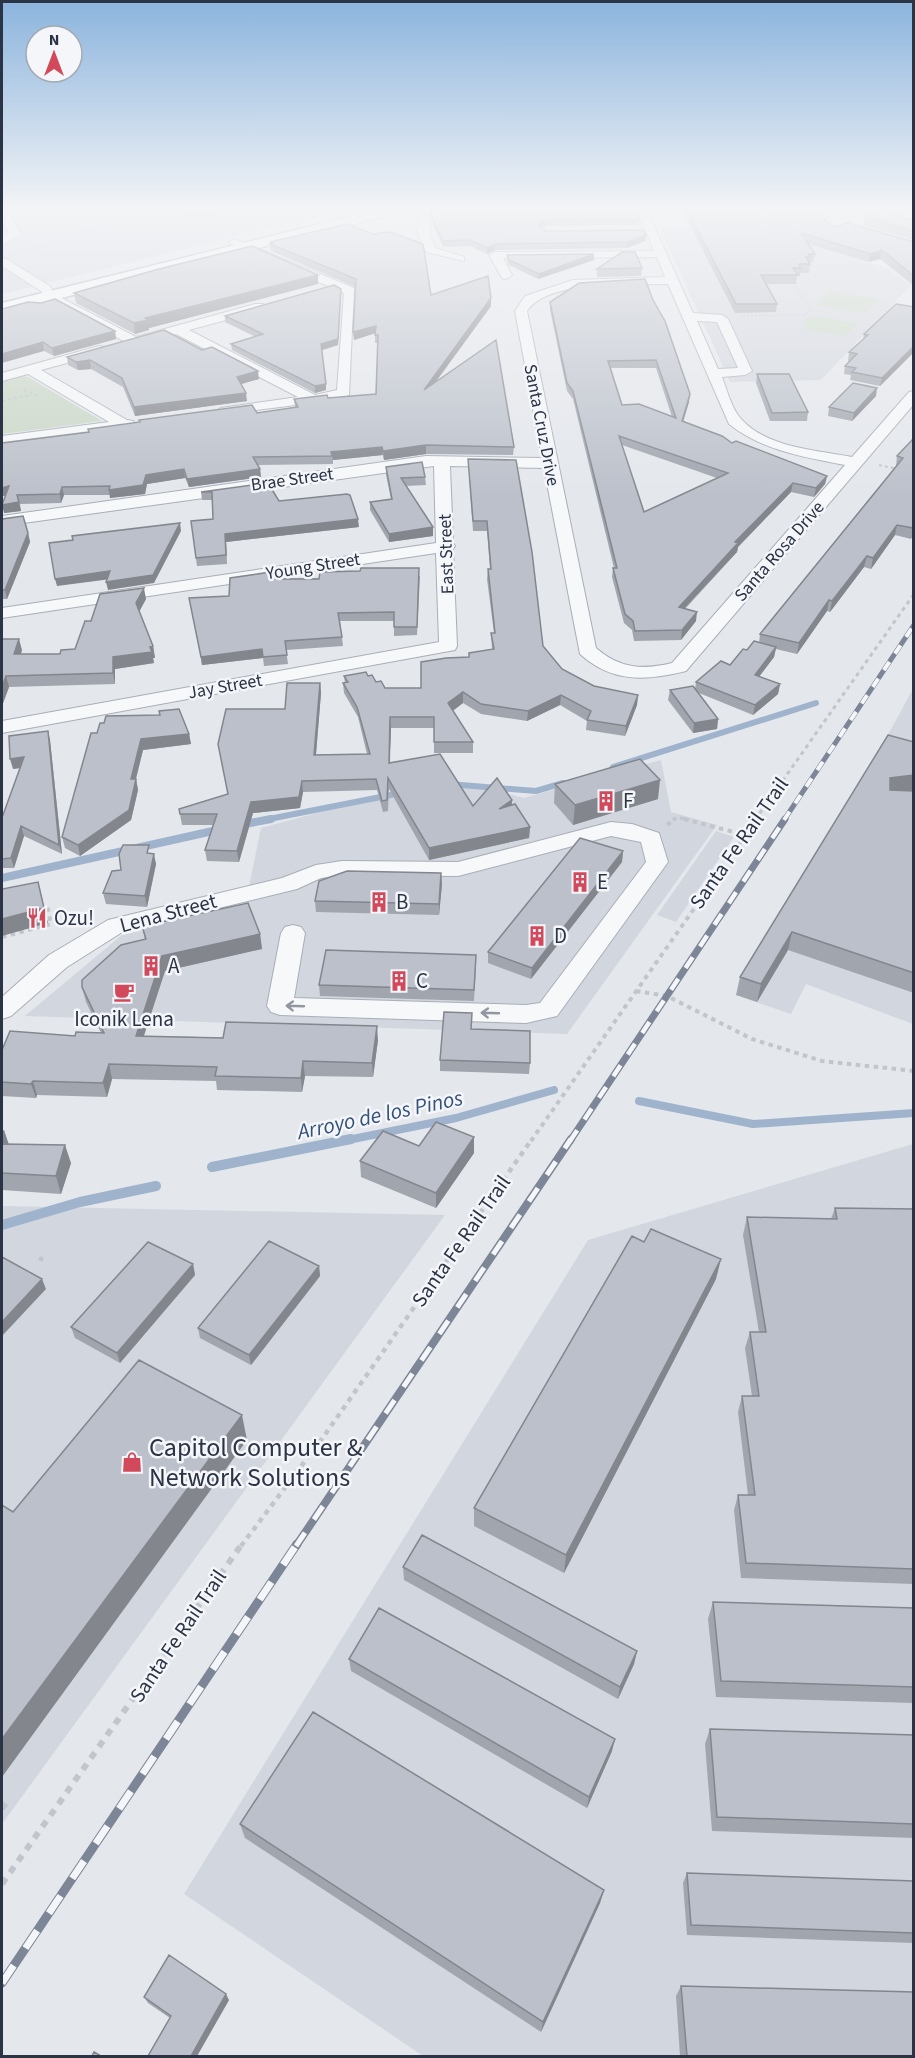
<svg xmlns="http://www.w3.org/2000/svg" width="915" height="2058" font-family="'Source Sans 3',sans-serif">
  <rect width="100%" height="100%" fill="#e4e7ec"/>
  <path fill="#d2d6de" d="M 2,208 L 343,208 L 338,211 L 352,208 L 2,294 Z
    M 748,225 L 887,268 L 911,285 L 821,380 L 730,382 L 659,226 Z
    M 913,689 L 913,747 L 879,751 Z
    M 884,753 L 913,761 L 913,1024 L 806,984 L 791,1014 L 736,995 Z
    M 661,760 L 671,812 L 717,825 L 567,1034 L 25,1016 L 122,935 L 245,906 L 261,828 L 365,800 L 469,784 L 524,798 Z
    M 716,831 L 734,837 L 676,922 L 657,915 Z
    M 913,1144 L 913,2056 L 423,2056 L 184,1894 L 588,1240 Z
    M 2,1206 L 445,1215 L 2,1824 Z"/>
  <path fill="#c9d6c5" d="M 830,291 L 877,299 L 878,299 L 865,313 L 816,305 Z
    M 815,316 L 857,323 L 847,336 L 803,330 L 805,319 Z
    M 21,376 L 28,377 L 102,421 L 2,434 L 2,381 Z"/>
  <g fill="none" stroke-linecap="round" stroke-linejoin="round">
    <path stroke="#9fb4cc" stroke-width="6" d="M 613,767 L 816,703
      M 449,784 L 536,791 L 563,783
      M 264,820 L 401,793"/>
    <path stroke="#9fb4cc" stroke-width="8" d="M 240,825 L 271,819
      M 2,878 L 222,829
      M 639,1101 L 753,1124 L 914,1113
      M 343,1141 L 456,1118 L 554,1090"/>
    <path stroke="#9fb4cc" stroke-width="10" d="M 212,1167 L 351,1139
      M 2,1225 L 80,1202 L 156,1186"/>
    <g stroke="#a9aeb7" stroke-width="2">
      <path id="minor" d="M 399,208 C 412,208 423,211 431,222 L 429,231 L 435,248 L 464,257 L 464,261 L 426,252 L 417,231 L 420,222 Z
        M 636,208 L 646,208 L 693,313 L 722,315 L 728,319 L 752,371 L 745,375 L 722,377 C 727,390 732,410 742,420 C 768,448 817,450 852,457 L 909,392 L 914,391 L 914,404 L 686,671 C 646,681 612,683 580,654 L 544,468 L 450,466 L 453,543 L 455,546 L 453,549 L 457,646 L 455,650 L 2,733 L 2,721 L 439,642 L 436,553 L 2,618 L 2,608 L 436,543 L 434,466 L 2,526 L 2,516 L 426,456 L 542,458 L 515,311 L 525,296 L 573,280 L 665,277 L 657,257 L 503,258 L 512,275 L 506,279 L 502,278 L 489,255 L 495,252 L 654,251 ZM 668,284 L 729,424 C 763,451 804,457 845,465 L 672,663 C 643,670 620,669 596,648 L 527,311 C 548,279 633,285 668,284 ZM 697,321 L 717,322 L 738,368 L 718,369 Z
        M 826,208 L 836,208 L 841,219 L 845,222 L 914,242 L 914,249 L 837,226 L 831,221 Z
        M 2,209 L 6,210 L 21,234 L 2,245 L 2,237 L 9,233 L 2,220 Z
        M 235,239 L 354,288 L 349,395 L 336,400 L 216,415 L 214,412 L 221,408 L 298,397 L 176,334 L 135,345 L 129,344 L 45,299 L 41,291 L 2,266 L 2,258 L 6,259 L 50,286 L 54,294 L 136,337 L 255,304 L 263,304 L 263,310 L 189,330 L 315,395 L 337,390 L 344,293 L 231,244 L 229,242 Z
        M 99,346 L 104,347 L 104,353 L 41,370 L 127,420 L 133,421 L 135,424 L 133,427 L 2,444 L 2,436 L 109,422 L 28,374 L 2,381 L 2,373 Z
        M 611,822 L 632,824 L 659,833 L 668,862 L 557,1016 L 526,1023 L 280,1015 L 271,1012 L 267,1006 L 281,933 L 285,927 L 293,925 L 301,927 L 305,933 L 294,998 L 526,1005 L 540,1003 L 646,862 L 641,842 L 611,836 L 458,876 L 342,875 L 321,878 L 297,889 L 124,931 L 67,967 L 11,1016 L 2,1019 L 2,997 L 49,955 L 108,920 L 282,878 L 316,865 L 342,861 L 458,862 Z"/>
    </g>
    <g stroke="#a3abb8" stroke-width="3">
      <path id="major" d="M 384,208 L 407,208 L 405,211 L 2,313 L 2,303 Z"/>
    </g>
    <path stroke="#c2c5cb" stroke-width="1.5" stroke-dasharray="2 2" stroke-linecap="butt" d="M 23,250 L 66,240 L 80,231 L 232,208
      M 680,254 L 708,253
      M 739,316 L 805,315 L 811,310 L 795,286"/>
    <path stroke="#c2c5cb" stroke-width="2" stroke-dasharray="3 3" stroke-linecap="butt" d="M 24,390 L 41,397
      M 2,401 L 31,395
      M 879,465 L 898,469"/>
    <path stroke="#c2c5cb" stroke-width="3" stroke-dasharray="4 4" stroke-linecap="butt" d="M 673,820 L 677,817 L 689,820
      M 755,820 L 914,594"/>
    <path stroke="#c2c5cb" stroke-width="4" stroke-dasharray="4.5 4.5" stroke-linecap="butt" d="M 684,819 L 745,835
      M 667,825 L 675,819
      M 2,937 L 51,924 L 47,905
      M 636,991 L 667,996 L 752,1039 L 822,1061 L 914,1071
      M 531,1141 L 757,819"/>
    <path stroke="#c2c5cb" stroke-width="4.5" stroke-dasharray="5 5" stroke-linecap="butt" d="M 39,1258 L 43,1260
      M 241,1546 L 324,1436 L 532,1139"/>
    <path stroke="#c2c5cb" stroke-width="6" stroke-dasharray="7 7" stroke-linecap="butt" d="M 2,1809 L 7,1801
      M 2,1884 L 242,1544"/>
    <use href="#minor" fill="#f7f8fa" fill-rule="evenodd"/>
    <use href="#major" fill="#fff" fill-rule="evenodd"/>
    <g stroke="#7d8696" stroke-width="5">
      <path id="rail-far3" d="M 784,820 L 914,625"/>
    </g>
    <g stroke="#7d8696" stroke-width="7">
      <path id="rail-far2" d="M 570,1141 L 785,819"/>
    </g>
    <g stroke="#7d8696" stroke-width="8">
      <path id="rail-far1" d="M 296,1546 L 571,1139"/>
    </g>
    <g stroke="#7d8696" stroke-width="9">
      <path id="rail" d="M 2,1983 L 297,1544"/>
    </g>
    <use href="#rail-far3" stroke="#f4f6f9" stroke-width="4" stroke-dasharray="10" stroke-linecap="butt"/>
    <use href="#rail-far2" stroke="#f4f6f9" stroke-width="4.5" stroke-dasharray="13" stroke-linecap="butt"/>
    <use href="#rail-far1" stroke="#f4f6f9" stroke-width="5" stroke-dasharray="16" stroke-linecap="butt"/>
    <use href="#rail" stroke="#f4f6f9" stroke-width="7" stroke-dasharray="21" stroke-linecap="butt"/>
  </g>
  <path fill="#a1a5ae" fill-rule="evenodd" d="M 681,208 L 813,208 L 833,227 L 914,242 L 914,286 L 880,259 L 869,262 L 808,244 L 815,254 L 813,262 L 809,262 L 810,264 L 809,273 L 800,273 L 800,276 L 797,276 L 796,284 L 766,284 L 777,304 L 776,312 L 735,313 Z
    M 430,212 L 639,219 L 639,225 L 546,226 L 541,228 L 546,231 L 646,235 L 645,241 L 627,248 L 495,250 L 487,254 L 470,246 L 443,247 L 430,218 Z
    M 865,217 L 902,217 L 914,220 L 914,240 L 863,225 Z
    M 270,242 L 431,295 L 491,306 L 436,381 L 514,447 L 513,455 L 426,454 L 384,460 L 383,455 L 333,460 L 333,464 L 258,465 L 260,469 L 261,477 L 189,487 L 185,478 L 147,484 L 145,494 L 110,498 L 110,495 L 64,495 L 61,503 L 20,504 L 21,511 L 4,513 L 5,496 L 2,496 L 2,443 L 89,432 L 140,423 L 139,420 L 257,413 L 295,407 L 294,399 L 328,398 L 376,394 L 378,343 L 375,343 L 375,333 L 354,340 L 355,287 L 271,251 Z
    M 594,254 L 594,260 L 538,279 L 509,265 L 507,260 L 507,255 Z
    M 642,268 L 641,276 L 597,277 L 597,269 Z
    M 318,275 L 318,284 L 149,328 L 149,330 L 135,334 L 76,303 L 74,293 Z
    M 645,279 L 689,402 L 683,421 L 732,443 L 827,476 L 825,484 L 814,497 L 791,492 L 738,547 L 737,552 L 685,609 L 696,621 L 681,640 L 634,641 L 632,630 L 624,623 L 612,577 L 613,568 L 614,568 L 573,399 L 567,391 L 550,310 L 550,302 ZM 611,368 L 656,368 L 672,417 L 622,405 ZM 622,445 L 717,478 L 644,512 Z
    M 341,289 L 338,345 L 322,350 L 326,390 L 315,393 L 232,350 L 231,344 L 256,337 L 225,322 L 225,316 Z
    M 914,307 L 914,352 L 880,386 L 850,380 L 851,375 L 844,374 L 845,366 L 850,361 L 848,361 L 849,352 L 863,340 L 864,334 Z
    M 2,309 L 115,331 L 116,339 L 54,356 L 44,351 Z
    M 67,357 L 259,379 L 241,384 L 247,401 L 135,416 L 123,387 L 91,369 L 78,370 L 68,365 Z
    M 757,374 L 808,412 L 807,421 L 770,421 L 756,383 Z
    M 876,396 L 852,421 L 828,416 L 829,407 Z
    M 914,438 L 914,535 L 911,539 L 895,535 L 871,569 L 864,567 L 830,612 L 827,611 L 797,654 L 776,649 L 774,657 L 759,676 L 780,684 L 778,694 L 753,715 L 699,693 L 718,719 L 717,729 L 693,733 L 668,700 L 670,690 L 695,689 L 696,682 L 730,665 L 747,650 L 759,643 L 760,634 L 896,466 L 897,456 Z
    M 468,459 L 543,646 L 562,669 L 594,686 L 638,695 L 637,705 L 625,736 L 586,730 L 587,721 L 560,705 L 527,721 L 481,714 L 463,703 L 453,711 L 473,742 L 473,753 L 434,753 L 434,728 L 391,728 L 390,763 L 473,806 L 512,800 L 512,805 L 530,827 L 529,838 L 429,860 L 389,789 L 388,811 L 383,812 L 377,790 L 303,792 L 300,808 L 253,813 L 239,862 L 207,861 L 205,850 L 213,825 L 182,825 L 179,809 L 228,794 L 218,744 L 285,709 L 320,683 L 321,693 L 316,755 L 367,754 L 358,717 L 344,693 L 343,683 L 345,683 L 344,676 L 368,676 L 385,688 L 421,688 L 469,657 L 492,649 L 491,633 L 494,633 L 487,579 L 488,569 L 490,569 L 487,531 L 473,531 Z
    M 386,467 L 425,477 L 426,485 L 406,486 L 433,536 L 389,542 L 370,510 L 370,502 L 391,499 L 386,475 Z
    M 268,483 L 279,501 L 359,527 L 226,542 L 227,564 L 197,566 L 191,521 L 213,519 L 212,500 L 202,500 L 201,492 Z
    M 2,519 L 28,533 L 30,542 L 7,599 L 2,599 Z
    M 420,576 L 417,635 L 394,636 L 394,621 L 340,621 L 343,646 L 286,650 L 288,664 L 264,666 L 263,658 L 202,665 L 191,607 L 229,596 L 271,579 Z
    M 146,599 L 139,611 L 153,646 L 155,658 L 153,658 L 154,663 L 115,669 L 115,684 L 9,687 L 2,706 L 2,639 L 22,650 L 21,654 L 60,654 L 75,649 L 91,621 Z
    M 97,733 L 189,734 L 191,744 L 143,750 L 136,779 L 138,790 L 131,820 L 80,856 L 65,848 L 62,837 Z
    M 50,740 L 62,854 L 24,836 L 14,868 L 2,868 L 2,815 L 3,815 L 20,768 L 13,769 Z
    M 914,742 L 914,993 L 788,950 L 757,1002 L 736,995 L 740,977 Z
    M 555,784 L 658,799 L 573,825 L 554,803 Z
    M 623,851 L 622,862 L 531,979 L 488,963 L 488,952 Z
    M 151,853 L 156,864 L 147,907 L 106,904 L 103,893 L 121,870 Z
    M 442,884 L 439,915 L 316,912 L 315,901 Z
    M 142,926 L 260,934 L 262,949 L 165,971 L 144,1036 L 378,1040 L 373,1077 L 305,1076 L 302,1092 L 217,1090 L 216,1081 L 112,1079 L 107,1097 L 37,1095 L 36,1098 L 2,1096 L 2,1050 L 75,1036 L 101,1033 L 86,1002 L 82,987 L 145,940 Z
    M 476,966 L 474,1001 L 320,996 L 319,985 Z
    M 472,1029 L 530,1063 L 529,1074 L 440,1071 L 440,1060 Z
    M 2,1130 L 4,1130 L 8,1144 L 71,1163 L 61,1194 L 2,1190 Z
    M 474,1137 L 474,1153 L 436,1208 L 361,1177 L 360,1161 Z
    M 835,1208 L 914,1209 L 914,1584 L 741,1578 L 734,1510 L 738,1495 L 748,1495 L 738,1412 L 742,1396 L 752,1396 L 745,1348 L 750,1332 L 759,1332 L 743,1235 L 747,1217 L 831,1219 Z
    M 193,1264 L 195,1275 L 120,1363 L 75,1338 L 71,1327 Z
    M 319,1266 L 320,1276 L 251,1365 L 200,1338 L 198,1328 Z
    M 716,1279 L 564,1573 L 474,1526 L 474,1508 Z
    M 403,1567 L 637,1651 L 634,1664 L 618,1699 L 404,1580 Z
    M 713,1602 L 914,1608 L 914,1703 L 716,1697 L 708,1619 Z
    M 349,1659 L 612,1751 L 587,1808 L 351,1671 Z
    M 710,1729 L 914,1735 L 914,1838 L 712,1831 L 705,1744 Z
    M 240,1824 L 604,1890 L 600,1903 L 541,2032 L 245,1838 Z
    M 687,1873 L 914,1881 L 914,1943 L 687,1935 L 683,1883 Z
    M 681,1986 L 914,2056 L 680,2056 L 676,1996 Z
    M 144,1997 L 229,2000 L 197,2056 L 148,2056 L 170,2018 L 148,2003 Z"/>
  <path fill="#83868d" d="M 546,220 L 546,226 L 539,229 L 539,223 Z
    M 646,235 L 645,241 L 627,248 L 627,242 Z
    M 495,244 L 495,250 L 487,254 L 487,248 Z
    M 882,250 L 880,259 L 869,262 L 871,254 Z
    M 594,254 L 594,260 L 538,279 L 539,274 Z
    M 318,275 L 318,284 L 149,328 L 149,330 L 135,334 L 134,323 L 145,318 Z
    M 341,289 L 338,345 L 322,350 L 321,344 Z
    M 491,298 L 491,306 L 424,398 L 424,390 Z
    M 376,326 L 376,333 L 354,340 L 353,332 Z
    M 115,331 L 116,339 L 54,356 L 52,348 Z
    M 43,342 L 44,351 L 2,363 L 2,354 Z
    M 914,346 L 914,352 L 880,386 L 882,378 Z
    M 90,360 L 91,369 L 78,370 L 76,362 Z
    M 258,371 L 259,379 L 238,385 L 237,377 Z
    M 326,384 L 326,390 L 315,393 L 315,386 Z
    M 877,388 L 876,396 L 852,421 L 854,413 Z
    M 246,393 L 247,401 L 135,416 L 134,407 Z
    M 690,394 L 689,402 L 681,429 L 682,421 Z
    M 426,445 L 426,454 L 384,460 L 383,451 Z
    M 382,447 L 383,455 L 333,460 L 331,452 Z
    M 184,469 L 185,478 L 147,484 L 145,494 L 110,498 L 109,490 L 146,475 Z
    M 260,469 L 261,477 L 189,487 L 187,479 Z
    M 827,476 L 825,484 L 814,497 L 816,488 Z
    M 793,483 L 791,492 L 738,547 L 737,552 L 677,616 L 679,607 L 735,542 Z
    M 9,486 L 11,495 L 2,496 L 2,488 Z
    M 62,487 L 64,495 L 61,503 L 60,494 Z
    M 19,502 L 21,511 L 4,513 L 2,505 Z
    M 358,519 L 359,527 L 226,542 L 227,564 L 225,534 Z
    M 180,523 L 181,531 L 154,583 L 108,590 L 106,582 Z
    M 897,525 L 895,535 L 871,569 L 873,558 Z
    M 433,527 L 433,536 L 389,542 L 389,534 Z
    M 28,533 L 30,542 L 7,599 L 5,590 Z
    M 867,556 L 864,567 L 830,612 L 832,601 Z
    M 110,571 L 111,579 L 57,586 L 55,579 Z
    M 144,588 L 146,599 L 138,614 L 136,603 Z
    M 829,600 L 827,611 L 797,654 L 799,643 Z
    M 697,612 L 696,621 L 681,640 L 682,630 Z
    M 19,639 L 22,650 L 17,666 L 14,654 Z
    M 153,646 L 155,658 L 153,658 L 154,663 L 115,669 L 115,684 L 113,673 L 113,657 Z
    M 776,647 L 774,657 L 753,685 L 755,675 Z
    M 262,649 L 263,658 L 202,665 L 201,657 Z
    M 6,676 L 9,687 L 2,706 L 2,687 Z
    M 320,683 L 321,693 L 315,766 L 314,755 Z
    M 780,684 L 778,694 L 753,715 L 755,705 Z
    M 463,692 L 463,703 L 448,714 L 448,703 Z
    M 561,695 L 560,705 L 527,721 L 528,711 Z
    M 638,695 L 637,705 L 625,736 L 626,726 Z
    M 390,717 L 391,728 L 389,774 L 389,763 Z
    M 718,719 L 717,729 L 693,733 L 694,723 Z
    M 48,731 L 50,740 L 62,854 L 59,845 Z
    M 189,734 L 191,744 L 143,750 L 133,790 L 131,779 L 141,739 Z
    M 24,757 L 26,767 L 13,769 L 10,759 Z
    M 914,775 L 914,792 L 885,796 L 890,778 Z
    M 136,779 L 138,790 L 131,820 L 80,856 L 78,845 Z
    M 660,780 L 658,799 L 573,825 L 575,805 Z
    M 302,781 L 303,792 L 300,808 L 253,813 L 239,862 L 237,851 L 251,802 Z
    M 512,800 L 511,811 L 499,809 Z
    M 21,826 L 24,836 L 14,868 L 11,858 Z
    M 530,827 L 529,838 L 429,860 L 429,848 Z
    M 623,851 L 622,862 L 531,979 L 532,968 Z
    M 154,854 L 156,864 L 147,907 L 145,896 Z
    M 441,873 L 442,884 L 439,915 L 439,904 Z
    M 38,882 L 48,923 L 2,936 L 2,919 Z
    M 792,932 L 788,950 L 757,1002 L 761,984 Z
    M 260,934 L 262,949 L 165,971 L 139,1050 L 136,1036 L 162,956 Z
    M 377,1026 L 378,1040 L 373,1077 L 372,1063 Z
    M 303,1061 L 305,1076 L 302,1092 L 301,1078 Z
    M 109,1064 L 112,1079 L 107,1097 L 103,1083 Z
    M 33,1081 L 37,1095 L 36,1098 L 31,1084 Z
    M 4,1130 L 10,1148 L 2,1153 L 2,1135 Z
    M 474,1137 L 474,1153 L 436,1208 L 436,1193 Z
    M 65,1145 L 71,1163 L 61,1194 L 56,1176 Z
    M 721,1259 L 716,1279 L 564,1573 L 566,1555 Z
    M 193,1264 L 195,1275 L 120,1363 L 117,1353 Z
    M 319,1266 L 320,1276 L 251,1365 L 249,1355 Z
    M 42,1279 L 46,1289 L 2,1336 L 2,1322 Z
    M 242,1415 L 247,1440 L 2,1777 L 2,1739 Z
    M 637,1651 L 634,1664 L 618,1699 L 620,1687 Z
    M 615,1739 L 612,1751 L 587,1808 L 589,1797 Z
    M 604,1890 L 600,1903 L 541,2032 L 543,2022 Z
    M 226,1994 L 229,2000 L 197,2056 L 191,2056 Z"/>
  <path fill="#bbc0ca" stroke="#83868d" stroke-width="1.5" fill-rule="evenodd" d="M 448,208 L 630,208 L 635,209 L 639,219 L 546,220 L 539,223 L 539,227 L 546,231 L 643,230 L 646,235 L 627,242 L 495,244 L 487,248 L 470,240 L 443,241 L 430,212 Z
    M 686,208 L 813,208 L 833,227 L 847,223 L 914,242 L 914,276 L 882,250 L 871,254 L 801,233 L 815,254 L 808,254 L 810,257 L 806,257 L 810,264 L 799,264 L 801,268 L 793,268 L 798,275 L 761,275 L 777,304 L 736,304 Z
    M 893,208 L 899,208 L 902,217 L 914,220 L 914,231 L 865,217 Z
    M 347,224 L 373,234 L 390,232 L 423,244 L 431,295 L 488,276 L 491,298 L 424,390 L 496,340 L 514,447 L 426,445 L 383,451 L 382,447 L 331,452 L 332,456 L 253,457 L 260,469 L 187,479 L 184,469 L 146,475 L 143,485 L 109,490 L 110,486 L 62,487 L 60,494 L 17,495 L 19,502 L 2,505 L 9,486 L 2,488 L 2,443 L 89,432 L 88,429 L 140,422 L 139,420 L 252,405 L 257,413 L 298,407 L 294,399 L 327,395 L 328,398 L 376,394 L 378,335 L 375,335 L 376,326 L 353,332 L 356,279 L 270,244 L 274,243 L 270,242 Z
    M 252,246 L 318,275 L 145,318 L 148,320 L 134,323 L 74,293 L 159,269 Z
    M 622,252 L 635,252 L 642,268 L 597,269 Z
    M 594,254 L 539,274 L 509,260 L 507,255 Z
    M 645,279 L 653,300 L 665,321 L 690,394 L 682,421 L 722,436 L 732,443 L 736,441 L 827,476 L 816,488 L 793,483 L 735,542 L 738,543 L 679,607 L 697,612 L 682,630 L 635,631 L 633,621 L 625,614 L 613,568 L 617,568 L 573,391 L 567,383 L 550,302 L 579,283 ZM 656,360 L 676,418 L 639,404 L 622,405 L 608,361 ZM 619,436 L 728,473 L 644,512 Z
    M 334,285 L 341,289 L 338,339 L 321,344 L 326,384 L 315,386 L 231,344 L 263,334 L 225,316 Z
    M 55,299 L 115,331 L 52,348 L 43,342 L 2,354 L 2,309 L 28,302 L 41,303 Z
    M 896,304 L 914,307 L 914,346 L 882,378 L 852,372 L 856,368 L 845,366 L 857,354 L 849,352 L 868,335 L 864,334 Z
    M 164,330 L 202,350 L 212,347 L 258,371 L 237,377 L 246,393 L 134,407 L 122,378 L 90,360 L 76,362 L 67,357 Z
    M 757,374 L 789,374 L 808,412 L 772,413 Z
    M 853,383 L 877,388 L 854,413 L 829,407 Z
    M 914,438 L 913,528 L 897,525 L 873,558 L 867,556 L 832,601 L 829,600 L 799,643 L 760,634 L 903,458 L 897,456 Z
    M 468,459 L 516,460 L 532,552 L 543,646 L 562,669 L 594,686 L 638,695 L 626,726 L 587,720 L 591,711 L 561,695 L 528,711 L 481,704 L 463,692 L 448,703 L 473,742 L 434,742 L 434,717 L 390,717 L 389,763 L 440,754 L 473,806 L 497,778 L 512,800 L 499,809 L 515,804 L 530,827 L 429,848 L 388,778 L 387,800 L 382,801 L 376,779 L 302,781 L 299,797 L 251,802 L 237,851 L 205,850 L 217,814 L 180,814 L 179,809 L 228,794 L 218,744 L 226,709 L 285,709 L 287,683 L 320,683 L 314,755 L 370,754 L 357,707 L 343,683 L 348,682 L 344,676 L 366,672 L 368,676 L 372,675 L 376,682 L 381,681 L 385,688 L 421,688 L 421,662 L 446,658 L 469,657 L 469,653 L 494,649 L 491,633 L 495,633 L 488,569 L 491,569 L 487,521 L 473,521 Z
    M 422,462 L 425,477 L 401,478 L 433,527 L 389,534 L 370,502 L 392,499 L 386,467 Z
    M 268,483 L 279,501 L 347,494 L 350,495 L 358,519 L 225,534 L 226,555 L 196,558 L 191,521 L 213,519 L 212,492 L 201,492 Z
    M 23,516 L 28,533 L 5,590 L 2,590 L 2,519 Z
    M 180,523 L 153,575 L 106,582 L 110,571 L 55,579 L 49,543 L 73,540 L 72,536 Z
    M 361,568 L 419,568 L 417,627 L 394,627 L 394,612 L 338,613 L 342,637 L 285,641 L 287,655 L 263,657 L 262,649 L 201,657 L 189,598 L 229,596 L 230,578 L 271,572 L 270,579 L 319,579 L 320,572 L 360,571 Z
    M 144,588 L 136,603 L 153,646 L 150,647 L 152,652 L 113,657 L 113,673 L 6,676 L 2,687 L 2,639 L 19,639 L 14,654 L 60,654 L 61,650 L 75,649 L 85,621 L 91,621 L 100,594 Z
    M 754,641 L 776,647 L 755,675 L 780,684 L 755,705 L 696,682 L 721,661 L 730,665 L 743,649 L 747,650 Z
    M 693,686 L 718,719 L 694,723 L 670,690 Z
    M 179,709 L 189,734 L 141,739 L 131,779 L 136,779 L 129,810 L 78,845 L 62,837 L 91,733 L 97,733 L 100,723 L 104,723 L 106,716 L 160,715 L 159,711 Z
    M 48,731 L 59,845 L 21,826 L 11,858 L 2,859 L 2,815 L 3,815 L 24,757 L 10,759 L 9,736 Z
    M 888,735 L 914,742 L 914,775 L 890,778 L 890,790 L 914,791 L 914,973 L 792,932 L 761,984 L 740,977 Z
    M 640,759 L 660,780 L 575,805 L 555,784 Z
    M 580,838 L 623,851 L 532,968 L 488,952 Z
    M 123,845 L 149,845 L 147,853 L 154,854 L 145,896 L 103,893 L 112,871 L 121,870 L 119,854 Z
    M 347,871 L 441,873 L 439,904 L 315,901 L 319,881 Z
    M 38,882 L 44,908 L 2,919 L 2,889 Z
    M 248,903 L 260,934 L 162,956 L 136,1036 L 223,1038 L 226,1022 L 377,1026 L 372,1063 L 303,1061 L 301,1078 L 215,1076 L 217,1067 L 109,1064 L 103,1083 L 33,1081 L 31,1084 L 2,1082 L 2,1050 L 10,1031 L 75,1036 L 76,1032 L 104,1033 L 82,987 L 82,980 L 121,945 L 146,939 L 142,926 Z
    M 326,950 L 476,955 L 474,990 L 319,985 Z
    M 444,1012 L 472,1013 L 471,1029 L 530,1031 L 530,1063 L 440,1060 Z
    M 436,1122 L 474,1137 L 436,1193 L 360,1161 L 383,1131 L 419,1146 Z
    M 2,1144 L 65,1145 L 56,1176 L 2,1173 Z
    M 835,1208 L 914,1209 L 914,1569 L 746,1563 L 738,1495 L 755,1495 L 742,1396 L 759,1396 L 750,1332 L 766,1332 L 747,1217 L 837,1219 Z
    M 651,1229 L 721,1259 L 566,1555 L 474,1508 L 632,1236 L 644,1242 Z
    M 269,1241 L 319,1266 L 249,1355 L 198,1328 Z
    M 148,1242 L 193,1264 L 117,1353 L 71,1327 Z
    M 2,1257 L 42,1279 L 2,1322 Z
    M 139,1360 L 242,1415 L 2,1739 L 2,1505 L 13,1512 Z
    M 422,1535 L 637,1651 L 620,1687 L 403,1567 Z
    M 713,1602 L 914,1608 L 914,1687 L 721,1681 Z
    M 379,1608 L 615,1739 L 589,1797 L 349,1659 Z
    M 313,1712 L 604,1890 L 543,2022 L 240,1824 Z
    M 710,1729 L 914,1735 L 914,1824 L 717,1817 Z
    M 687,1873 L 914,1881 L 914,1933 L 691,1925 Z
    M 169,1955 L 226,1994 L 191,2056 L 148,2056 L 171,2016 L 144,1997 Z
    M 681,1986 L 914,1992 L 914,2056 L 687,2056 Z
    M 94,2052 L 101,2056 L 92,2056 Z"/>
  <defs><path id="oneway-shaft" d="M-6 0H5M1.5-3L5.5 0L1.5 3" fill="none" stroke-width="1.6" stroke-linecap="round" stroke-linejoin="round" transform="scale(1.5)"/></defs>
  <g stroke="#9196a0">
    <use href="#oneway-shaft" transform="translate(295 1006) rotate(-178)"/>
    <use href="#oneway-shaft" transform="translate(490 1013) rotate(-178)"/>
  </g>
  <linearGradient id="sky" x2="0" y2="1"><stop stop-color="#8bb4dd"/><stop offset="0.42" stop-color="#f3f4f6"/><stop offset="1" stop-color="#f3f4f6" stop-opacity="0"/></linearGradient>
  <rect width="915" height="496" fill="url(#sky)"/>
  <defs>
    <g id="building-bare" transform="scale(1.62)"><path d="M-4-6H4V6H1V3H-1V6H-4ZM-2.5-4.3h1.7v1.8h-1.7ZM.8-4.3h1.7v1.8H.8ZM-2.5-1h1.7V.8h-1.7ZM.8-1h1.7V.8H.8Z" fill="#d1495b" stroke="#f4f6f9" stroke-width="2.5" paint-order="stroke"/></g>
    <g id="restaurant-bare" transform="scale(1.62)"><path d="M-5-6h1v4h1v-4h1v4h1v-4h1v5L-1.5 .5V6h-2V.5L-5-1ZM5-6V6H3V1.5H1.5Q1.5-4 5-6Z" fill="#d1495b" stroke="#f4f6f9" stroke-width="2.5" paint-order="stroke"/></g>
    <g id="cafe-bare" transform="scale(1.62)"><path d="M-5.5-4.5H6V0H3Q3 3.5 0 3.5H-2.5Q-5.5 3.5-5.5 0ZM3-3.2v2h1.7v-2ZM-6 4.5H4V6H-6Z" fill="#d1495b" stroke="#f4f6f9" stroke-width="2.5" paint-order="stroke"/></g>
    <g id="shop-bare" transform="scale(1.62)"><path d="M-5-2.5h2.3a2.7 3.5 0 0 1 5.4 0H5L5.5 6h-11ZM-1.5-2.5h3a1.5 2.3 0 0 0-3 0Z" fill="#d1495b" stroke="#f4f6f9" stroke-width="2.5" paint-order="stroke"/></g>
  </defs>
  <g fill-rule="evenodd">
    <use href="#building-bare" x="606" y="801"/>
    <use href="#building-bare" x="580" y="882"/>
    <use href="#building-bare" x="379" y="902"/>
    <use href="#restaurant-bare" x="37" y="918"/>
    <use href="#building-bare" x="537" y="936"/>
    <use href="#building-bare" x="151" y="966"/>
    <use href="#building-bare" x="399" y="981"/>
    <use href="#cafe-bare" x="124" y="992"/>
    <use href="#shop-bare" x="132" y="1462"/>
  </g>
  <g text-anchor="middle" stroke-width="5" stroke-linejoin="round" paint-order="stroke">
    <g font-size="18" fill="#2b3445" stroke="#f4f6f9">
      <text transform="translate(542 425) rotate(79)" y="6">Santa Cruz Drive</text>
      <text transform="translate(292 479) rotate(-8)" y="6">Brae Street</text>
      <text transform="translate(779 551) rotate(-49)" y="6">Santa Rosa Drive</text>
      <text transform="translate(446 554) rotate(-92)" y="6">East Street</text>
      <text transform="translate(313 566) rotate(-9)" y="6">Young Street</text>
      <text transform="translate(225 686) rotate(-10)" y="6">Jay Street</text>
    </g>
    <g font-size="21" fill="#2b3445" stroke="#f4f6f9" text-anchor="start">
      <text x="623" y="808">F</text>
      <text x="597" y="889">E</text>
      <text x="396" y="909">B</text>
      <text x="54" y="925">Ozu!</text>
      <text x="554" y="943">D</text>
      <text x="168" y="973">A</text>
      <text x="416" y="988">C</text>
      <text x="124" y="1026" text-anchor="middle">Iconik Lena</text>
    </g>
    <g font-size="21" fill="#2b3445" stroke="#f4f6f9">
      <text transform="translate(739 843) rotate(-55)" y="7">Santa Fe Rail Trail</text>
      <text transform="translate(168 913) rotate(-15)" y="7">Lena Street</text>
      <text transform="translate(461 1241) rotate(-55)" y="7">Santa Fe Rail Trail</text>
      <text transform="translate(178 1636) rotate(-56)" y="7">Santa Fe Rail Trail</text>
    </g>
    <g font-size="22" font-style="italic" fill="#34527a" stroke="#f4f6f9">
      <text transform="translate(380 1114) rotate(-12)" y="8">Arroyo de los Pinos</text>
    </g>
    <g font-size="26" fill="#2b3445" stroke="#f4f6f9" text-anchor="start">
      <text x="149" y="1456">Capitol Computer &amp;<tspan x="149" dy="30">Network Solutions</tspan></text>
    </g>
  </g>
  <rect width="915" height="2058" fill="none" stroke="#2b3445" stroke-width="6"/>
  <g transform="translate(54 54)"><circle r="28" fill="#f4f6f9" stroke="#a4a8b1" stroke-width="1.5"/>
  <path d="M0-4.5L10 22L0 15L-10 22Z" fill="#d1495b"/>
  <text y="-9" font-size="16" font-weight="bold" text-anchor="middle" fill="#2b3445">N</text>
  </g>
</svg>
